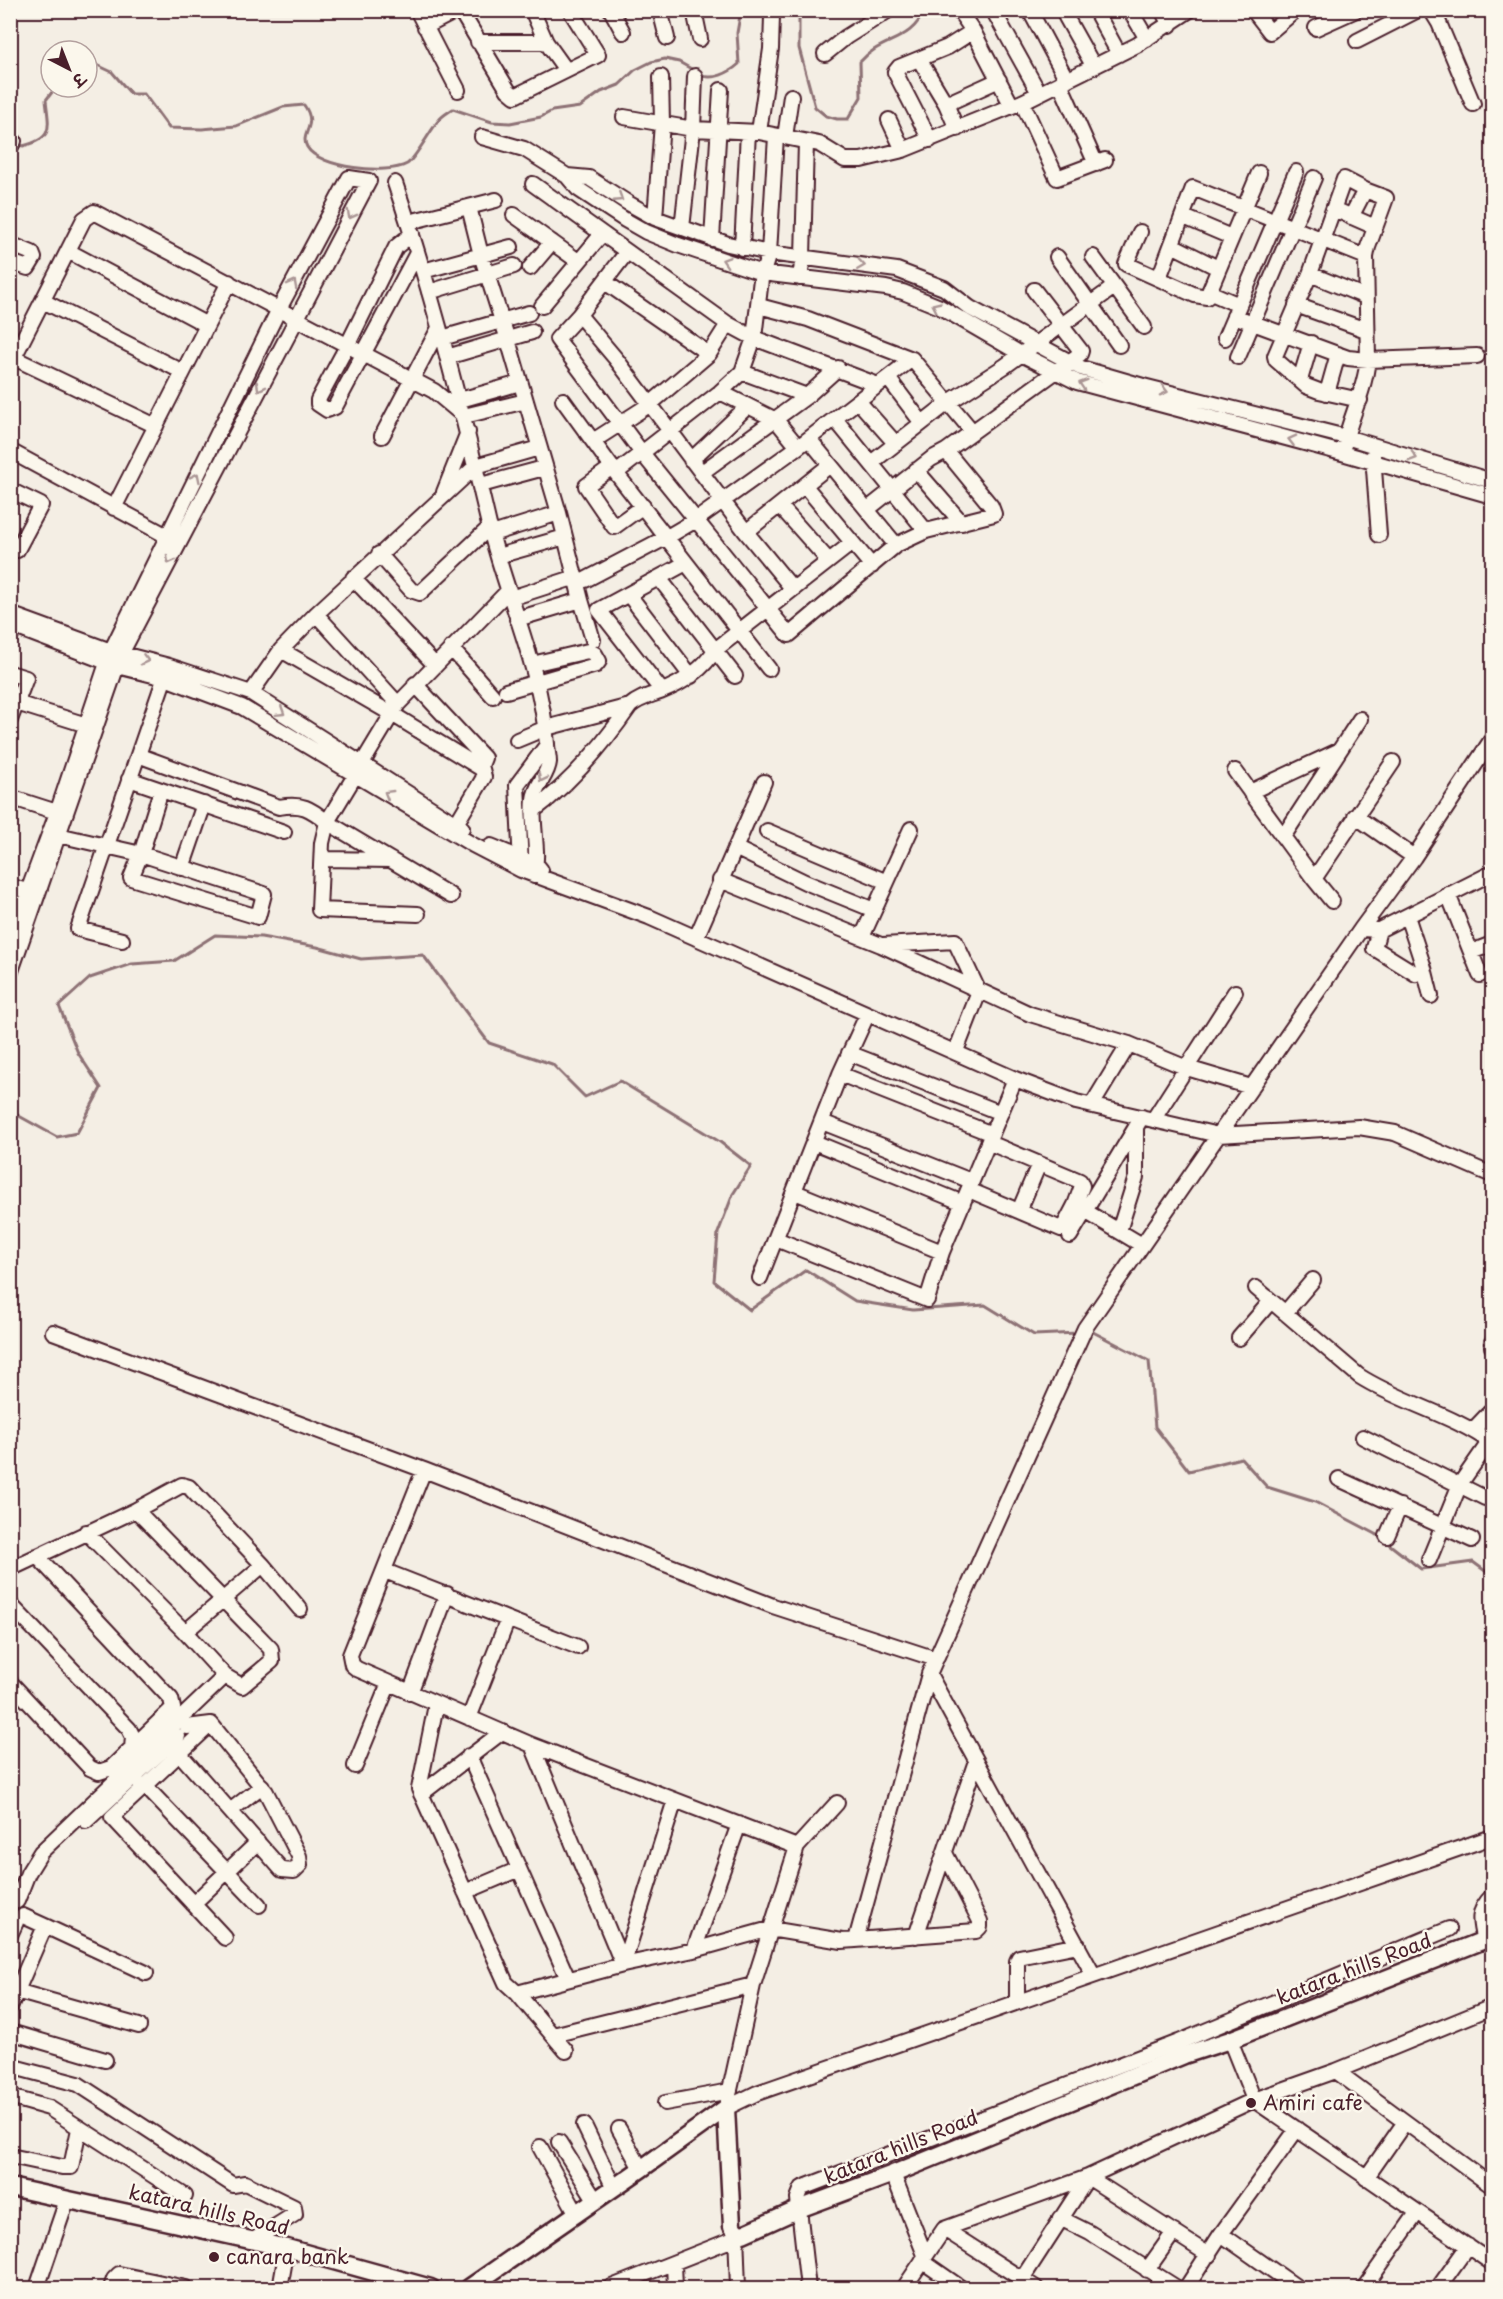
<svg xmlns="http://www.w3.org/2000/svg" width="1503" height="2299" font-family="'Playpen Sans','Playpen Sans Deva',sans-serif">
  <rect width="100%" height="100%" fill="#f4eee4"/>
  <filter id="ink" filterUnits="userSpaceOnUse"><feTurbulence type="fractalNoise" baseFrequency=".0167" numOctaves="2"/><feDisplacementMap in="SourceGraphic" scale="12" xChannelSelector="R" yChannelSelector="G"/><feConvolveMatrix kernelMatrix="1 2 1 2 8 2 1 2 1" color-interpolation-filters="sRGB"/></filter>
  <g filter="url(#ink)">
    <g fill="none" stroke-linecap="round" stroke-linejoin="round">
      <path stroke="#8d7174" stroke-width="3" d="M 799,10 L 799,48 L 815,107 L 826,116 L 837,119 L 848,119 L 861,97 L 860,62 C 881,37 912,43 924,10
        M 87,66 L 95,64 L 112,72 L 131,94 L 144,94 L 169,128 L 202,129 L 236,126 L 283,107 L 304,105 C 319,126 299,133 307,147 C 319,168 387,175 407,164 C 415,159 431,129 439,120 C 443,115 449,112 453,109 L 492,122 L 510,123 L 541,117 L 552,111 L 580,107 L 601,92 L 619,85 L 635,70 L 651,62 L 665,59 L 679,62 L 695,71
        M 700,75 C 713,81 729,73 739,64 L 737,33 L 741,10
        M 17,142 L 23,146 C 54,138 49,128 46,100 L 56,87
        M 10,1111 L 57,1137 L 77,1133 L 101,1088 L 78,1053 L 59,1006 L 90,978 L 132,964 L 174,961 L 215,935 L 261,937 L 317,947 L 361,959 L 423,955 L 489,1043 L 552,1064 L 585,1097 L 620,1081 L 720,1142 L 751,1166 L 733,1194 L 718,1233 L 714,1281 L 750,1310 L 806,1270 L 855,1301 L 913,1310 L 985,1305 L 1034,1335 L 1078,1333
        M 1088,1332 L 1093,1332 L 1149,1361 L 1155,1427 L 1189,1471 L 1241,1458 L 1267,1487 L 1315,1502 L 1376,1534 L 1421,1569 L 1473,1562 L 1492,1576"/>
      <g stroke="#4a1f2b" stroke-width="18">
        <path id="minor" d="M 417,10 L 458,90
          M 460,10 L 508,90 L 515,96 L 598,55 L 570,10
          M 532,10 L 546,42 L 566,70
          M 611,10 L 623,32
          M 660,10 L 667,38
          M 694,10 L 700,39
          M 993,10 L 1039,93
          M 1095,10 L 1119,54
          M 1130,10 L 1147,39
          M 1162,10 L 1170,25
          M 1253,10 L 1270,32 L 1296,10
          M 1431,10 L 1439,23 L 1473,104
          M 1030,11 L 1067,80
          M 960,12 L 973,31 L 1012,106
          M 1066,17 L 1094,67
          M 425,27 L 458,10
          M 1316,28 L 1356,10
          M 1357,41 L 1418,10
          M 478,42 L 546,42
          M 825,54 L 846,37 L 889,10
          M 919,59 L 946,104 L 957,129
          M 1060,83 L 1096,164
          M 1022,102 L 1057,178 L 1105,160
          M 946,104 L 999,80
          M 624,117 L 693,129 L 759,132 L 819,144 L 845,160 L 861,160 L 903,150 L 1022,102 L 1137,45 L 1190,10
          M 889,120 L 903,150
          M 759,132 L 771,49 L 772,16
          M 482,137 L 524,149 L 567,176 L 578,189 L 625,220 L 646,232 L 678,245 L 762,273 L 886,288 L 903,292 L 940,307 L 1021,354 L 1077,382 L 1342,453 L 1492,496
          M 785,137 L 791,96
          M 930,140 L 895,72 L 899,67 L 948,47 L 973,31
          M 10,148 L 14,141
          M 567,176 L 589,178 L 628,203 L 655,218 L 728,244 L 769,253 L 897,270 L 944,288 L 970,308 L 1081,368 L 1143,386 L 1346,437 L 1492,481
          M 395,183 C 433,295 462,410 489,525 C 507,598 541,668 547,744 C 547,750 549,756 549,762 C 548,775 535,786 534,799 C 531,825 540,851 534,876
          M 533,184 L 728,324 L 754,338 L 878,385
          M 469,207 L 481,255 L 508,340 L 559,513 L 581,600 L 517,619
          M 1334,209 L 1375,227
          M 514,215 L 578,261
          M 1184,217 L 1231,237
          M 1351,217 L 1365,190
          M 655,218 L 662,123 L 661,77
          M 409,222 L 496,200
          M 682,228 L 693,129 L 695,76
          M 1140,232 L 1126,264 L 1195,295 L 1207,297 L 1209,292 L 1239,305
          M 412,234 L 396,247 L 347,346 L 318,400 L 318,404 L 327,410 L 335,407 L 417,253
          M 712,239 L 721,90
          M 10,244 L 32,253 L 34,258 L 28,268 L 10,262
          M 1172,245 L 1218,268
          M 742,248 L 748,132
          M 68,251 L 207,325
          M 627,252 L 579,315 L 557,339 L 642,453 L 789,635 L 896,545 L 926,531 L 994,514 L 991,506 L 946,451
          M 1057,257 L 1119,345
          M 1093,257 L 1144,327
          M 530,268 L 552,242
          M 423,271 L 511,247
          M 1310,274 L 1366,297
          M 800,278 L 803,257 L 806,142
          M 1159,278 L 1193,188 L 1366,257
          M 605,282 L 709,354
          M 429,292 L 514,266
          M 1209,292 L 1259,173
          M 43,301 L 183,372
          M 1296,305 L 1366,330
          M 542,306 L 602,234
          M 759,306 L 808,319 L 912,359 L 972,431
          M 579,315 L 616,359 L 746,532 L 792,588
          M 1234,316 L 1348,358 L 1368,360 L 1477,356
          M 442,338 L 529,313
          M 1225,338 L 1296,172
          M 447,357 L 532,332
          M 1238,357 L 1314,178
          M 14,358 L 156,426
          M 10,365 L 84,219 L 94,212 L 434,391 L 464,416 L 526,401
          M 742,372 L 807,396
          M 888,378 L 922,423
          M 1300,380 L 1311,343
          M 720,392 L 776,420 L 798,447
          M 1327,393 L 1338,354
          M 460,400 L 520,383
          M 563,400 L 616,473 L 769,669
          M 858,401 L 896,444
          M 835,419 L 926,531
          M 382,436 L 439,328
          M 809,439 L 896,545
          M 593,441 L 649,405 L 709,354 L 728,324
          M 1344,445 C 1351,415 1364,393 1368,360 L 1366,257 L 1368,247 L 1386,198 L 1365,190 L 1344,179 L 1310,274 L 1275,356 L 1276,360 L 1306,386 L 1319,391 L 1360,400
          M 10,451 L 167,536
          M 1373,456 L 1379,535
          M 691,460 L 748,406
          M 871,463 L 949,402 L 1005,366 L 1114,287
          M 612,467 L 586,486 L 614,527 L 643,506
          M 916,470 L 962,523
          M 616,473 L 720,392 L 742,372 L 754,338 L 761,279 L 769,253 L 776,136
          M 701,473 L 807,396 L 838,368
          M 481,485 L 544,468
          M 805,486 L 872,566
          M 10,490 L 41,505 L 17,550 L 10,549
          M 444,492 L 468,432
          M 780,506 L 828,560
          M 114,508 L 229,282
          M 868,509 L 931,459 L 946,451 L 1080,354 L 1081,351 L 1034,290
          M 746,532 L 830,465
          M 492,534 L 559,513
          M 379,554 L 411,590 L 420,593 L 490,527
          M 498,556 L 565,537
          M 353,578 L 435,665
          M 659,578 L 735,676
          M 585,580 L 667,537 L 696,520 L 798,447 L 912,359
          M 629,595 L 691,676
          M 511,598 L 576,577
          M 581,600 L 593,640
          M 10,614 L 111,651 L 169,666 L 251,693 L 462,828
          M 316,614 L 398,704
          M 10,625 L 117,666 L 165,678 L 242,707 L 473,845 L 521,870 L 649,917 L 1015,1079 L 1076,1102 L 1218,1135 L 1359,1127 L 1395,1133 L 1492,1175
          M 451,648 L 493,696
          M 281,650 L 392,714 L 482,769 L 484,777 L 456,824
          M 10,673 L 26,678 L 10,720
          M 415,684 L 484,758 L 480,768
          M 506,691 L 596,665 L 599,661 L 595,654 L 588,651 L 532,664
          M 662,691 L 599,610 L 686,563
          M 251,693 L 281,650 L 316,614 L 476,466 L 539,448
          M 10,701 L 93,727
          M 517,740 L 546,728 L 630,706
          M 138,755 L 279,807 C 302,803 310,808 327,822 L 451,896
          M 1235,771 L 1314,879 L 1393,762
          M 129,779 L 284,832
          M 1250,792 L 1338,751
          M 10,797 L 63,814
          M 533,811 C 572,782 603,745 630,706 C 639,698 649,696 660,692 C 683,683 702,671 715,650 L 852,543
          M 1355,816 L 1414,857
          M 767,831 L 887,882
          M 58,835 L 141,854 L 264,894 L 258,917 L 131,878 L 141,854 L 161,790
          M 1283,837 L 1360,719
          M 491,846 L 537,865 L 541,870
          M 735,848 L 805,882 L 874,910
          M 323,859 L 391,860
          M 521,865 L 517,785 L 547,745
          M 182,868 L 204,804
          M 1314,879 L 1332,901
          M 720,880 L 881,945 L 1030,1014 L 1129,1044 L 1187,1068 L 1251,1087
          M 10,886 L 33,893
          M 1448,894 L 1480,975
          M 418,914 L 319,910 L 322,843 L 327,822 L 398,704 L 509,590
          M 1407,916 L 1424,968 L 1431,996
          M 1361,929 L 1379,930 L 1490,874 L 1492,880
          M 1379,930 L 1374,948 L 1416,974 L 1424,968
          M 862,937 L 911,829
          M 696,938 L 764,782
          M 10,940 L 57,813 L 111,651 L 279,309 L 349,178 L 369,181 L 121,654 L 10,974
          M 122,940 L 78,929 L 167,671
          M 883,945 L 955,941 L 979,992 L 956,1051
          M 1471,952 L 1492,944
          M 849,1053 L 1001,1113
          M 840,1074 L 992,1134
          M 1092,1105 L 1129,1044
          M 1153,1120 L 1235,992
          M 822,1122 L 971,1181
          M 814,1142 L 963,1203
          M 997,1146 L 1080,1181 L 1082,1186 L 1075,1205
          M 795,1192 L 942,1252
          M 976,1193 L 1061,1229 L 1064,1226 L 1075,1205 L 1142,1245
          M 1019,1211 L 1039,1164
          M 1119,1231 L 1136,1177 L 1136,1127
          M 1070,1236 L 1142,1117
          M 776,1239 L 927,1300 L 942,1252 L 1015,1079
          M 760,1278 L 840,1074 L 867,1015
          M 1256,1288 L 1359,1376 C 1401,1403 1452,1414 1492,1443
          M 1285,1313 L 1313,1280
          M 53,1332 L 424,1470 L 350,1655 L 352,1665 L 357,1669 L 532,1745 L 797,1847 L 753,1985 L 726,2108
          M 1239,1338 L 1271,1301
          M 1492,1342 L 1492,1347
          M 1473,1430 L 1492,1410
          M 1363,1437 L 1485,1498
          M 424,1470 L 773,1606 L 936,1659
          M 1339,1479 L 1472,1540
          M 86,1532 L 185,1632 L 225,1676 L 242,1686 L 272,1661 L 271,1649 L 136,1510
          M 1387,1536 L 1400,1506
          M 1429,1560 L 1460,1484 L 1490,1441
          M 10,1569 L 136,1510 L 182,1485 L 189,1487 L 263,1565 L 300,1609
          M 385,1571 L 578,1647
          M 10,1604 L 129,1729 L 133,1737 L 132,1748
          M 185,1632 L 263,1565
          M 929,1674 L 1093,1974
          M 10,1682 L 90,1768 L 99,1772 L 111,1768 L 173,1708 L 171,1699 L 37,1556
          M 410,1693 L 447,1594
          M 436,1705 L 419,1789 L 506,1983 L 517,1993 L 566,2051
          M 469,1718 L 508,1619
          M 211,1724 L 112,1817 L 225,1938
          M 187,1727 L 211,1724
          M 164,1736 L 282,1870 L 294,1871 L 300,1865 L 299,1856 L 266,1792 L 211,1724
          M 532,1745 L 623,1965 L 675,1800
          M 469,1756 L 568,1979
          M 355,1766 L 389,1683
          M 138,1782 L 145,1786 L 259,1905
          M 421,1794 L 502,1732
          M 230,1811 L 262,1786
          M 86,1821 L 178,1736
          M 797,1847 L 837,1803
          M 465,1892 L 519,1869
          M 17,1901 L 28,1873 L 41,1852 L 225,1676
          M 193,1904 L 258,1842
          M 45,1926 L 146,1973
          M 10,1935 L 16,1922
          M 916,1936 L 976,1761
          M 856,1940 L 929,1674 L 1085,1328 L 1361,929 L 1414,857 L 1492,739
          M 1484,1941 C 1479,1921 1477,1911 1492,1896
          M 694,1950 L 739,1824
          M 16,1991 L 139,2026
          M 517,1993 L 623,1965 L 694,1950 L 770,1929 L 842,1941 L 976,1931 L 980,1927 L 980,1921 L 945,1853
          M 1017,2002 L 1017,1961 L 1019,1957 L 1078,1945
          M 10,2007 L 45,1926 L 23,1916
          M 10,2032 L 105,2060
          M 553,2035 L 753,1985
          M 1230,2040 L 1254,2100 L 1492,2263
          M 10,2066 L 78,2084 L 233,2185 L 245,2183 L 294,2207 L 295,2214 L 252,2241
          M 1336,2071 L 1492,2186
          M 10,2097 L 49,2108 L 185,2196
          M 665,2103 L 730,2091
          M 726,2108 L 757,2093 L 1492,1837
          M 584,2125 L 614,2188
          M 619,2129 L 641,2169
          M 559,2142 L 596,2201
          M 540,2147 L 577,2214
          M 10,2156 L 62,2167 L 71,2167 L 79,2129
          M 893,2174 L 925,2255
          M 1366,2178 L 1405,2122
          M 1060,2218 L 1090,2233 L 1177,2288
          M 944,2229 L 1036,2288
          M 736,2232 L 738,2288
          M 1221,2234 L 1298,2288
          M 922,2261 L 961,2288
          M 674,2263 L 675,2288
          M 1147,2270 L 1174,2232
          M 1022,2279 L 1088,2177 L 1209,2255
          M 37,2288 L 67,2200
          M 111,2288 L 114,2279 L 119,2274 L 186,2288
          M 280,2288 L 287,2248
          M 609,2288 L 736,2238
          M 808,2288 L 799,2209 L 798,2198 L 802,2188 L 1179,2042 L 1449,1929
          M 904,2288 L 944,2229 L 1088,2177 L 1254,2100 L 1336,2071 L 1492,2007
          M 1186,2288 L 1221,2234 L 1297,2129
          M 1364,2288 L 1417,2213
          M 1438,2288 L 1468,2246"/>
      </g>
      <g stroke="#4a1f2b" stroke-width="21">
        <path id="major" d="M 726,2108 L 732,2226 L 736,2232 L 743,2234 L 799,2209 L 893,2174 L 1184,2055 L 1230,2040 L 1492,1937
          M 10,2187 L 287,2248 L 431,2288
          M 469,2288 L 641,2169 L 726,2108"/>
      </g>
      <use href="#minor" stroke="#fbf7ec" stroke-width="14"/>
      <use href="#major" stroke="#fbf7ec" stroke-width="16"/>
    </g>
    <defs><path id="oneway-chevron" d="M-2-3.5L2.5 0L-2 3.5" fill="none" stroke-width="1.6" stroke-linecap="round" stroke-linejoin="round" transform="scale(1.5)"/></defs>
    <g stroke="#ab9695">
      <use href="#oneway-chevron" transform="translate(619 198) rotate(33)"/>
      <use href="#oneway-chevron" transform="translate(351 215) rotate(118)"/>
      <use href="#oneway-chevron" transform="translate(726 261) rotate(-162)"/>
      <use href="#oneway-chevron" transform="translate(861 265) rotate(8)"/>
      <use href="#oneway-chevron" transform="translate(293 284) rotate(-62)"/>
      <use href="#oneway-chevron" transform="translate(936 306) rotate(-155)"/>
      <use href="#oneway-chevron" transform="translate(1083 384) rotate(-162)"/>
      <use href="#oneway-chevron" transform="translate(260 387) rotate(118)"/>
      <use href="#oneway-chevron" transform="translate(1164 391) rotate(14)"/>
      <use href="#oneway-chevron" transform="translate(1292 440) rotate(-166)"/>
      <use href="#oneway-chevron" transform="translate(1413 457) rotate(17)"/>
      <use href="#oneway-chevron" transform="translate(196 477) rotate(-64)"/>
      <use href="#oneway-chevron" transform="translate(170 560) rotate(118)"/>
      <use href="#oneway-chevron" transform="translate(145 660) rotate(14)"/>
      <use href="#oneway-chevron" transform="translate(281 712) rotate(32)"/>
      <use href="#oneway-chevron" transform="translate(542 778) rotate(117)"/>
      <use href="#oneway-chevron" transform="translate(388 794) rotate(-149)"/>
    </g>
  </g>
  <g fill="#4a1f2b" stroke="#fbf7ec" stroke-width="2">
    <circle cx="1251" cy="2103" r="6"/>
    <circle cx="214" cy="2257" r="6"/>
  </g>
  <g text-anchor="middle" stroke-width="5" stroke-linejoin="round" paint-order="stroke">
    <g font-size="20" fill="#4a1f2b" stroke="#fbf7ec">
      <text transform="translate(1354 1969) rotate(-21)" y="7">katara hills Road</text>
      <text transform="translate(901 2147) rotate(-22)" y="7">katara hills Road</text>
      <text transform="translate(209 2210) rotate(13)" y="7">katara hills Road</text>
    </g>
    <g font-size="20" fill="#4a1f2b" stroke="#fbf7ec" text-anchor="start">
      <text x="1263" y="2110">Amiri cafe</text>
      <text x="226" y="2264">canara bank</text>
    </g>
  </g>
  <rect width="1503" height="2299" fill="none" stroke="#fbf7ec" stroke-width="36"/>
  <rect x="18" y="18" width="1467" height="2263" fill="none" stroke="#4a1f2b" stroke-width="2" filter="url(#ink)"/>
  <g transform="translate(69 69) rotate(138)"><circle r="28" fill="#fbf7ec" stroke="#b4a19f" stroke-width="1.5"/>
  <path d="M0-4.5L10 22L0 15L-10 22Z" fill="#4a1f2b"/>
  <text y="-9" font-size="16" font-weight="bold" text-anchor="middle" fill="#4a1f2b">उ</text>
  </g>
</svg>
